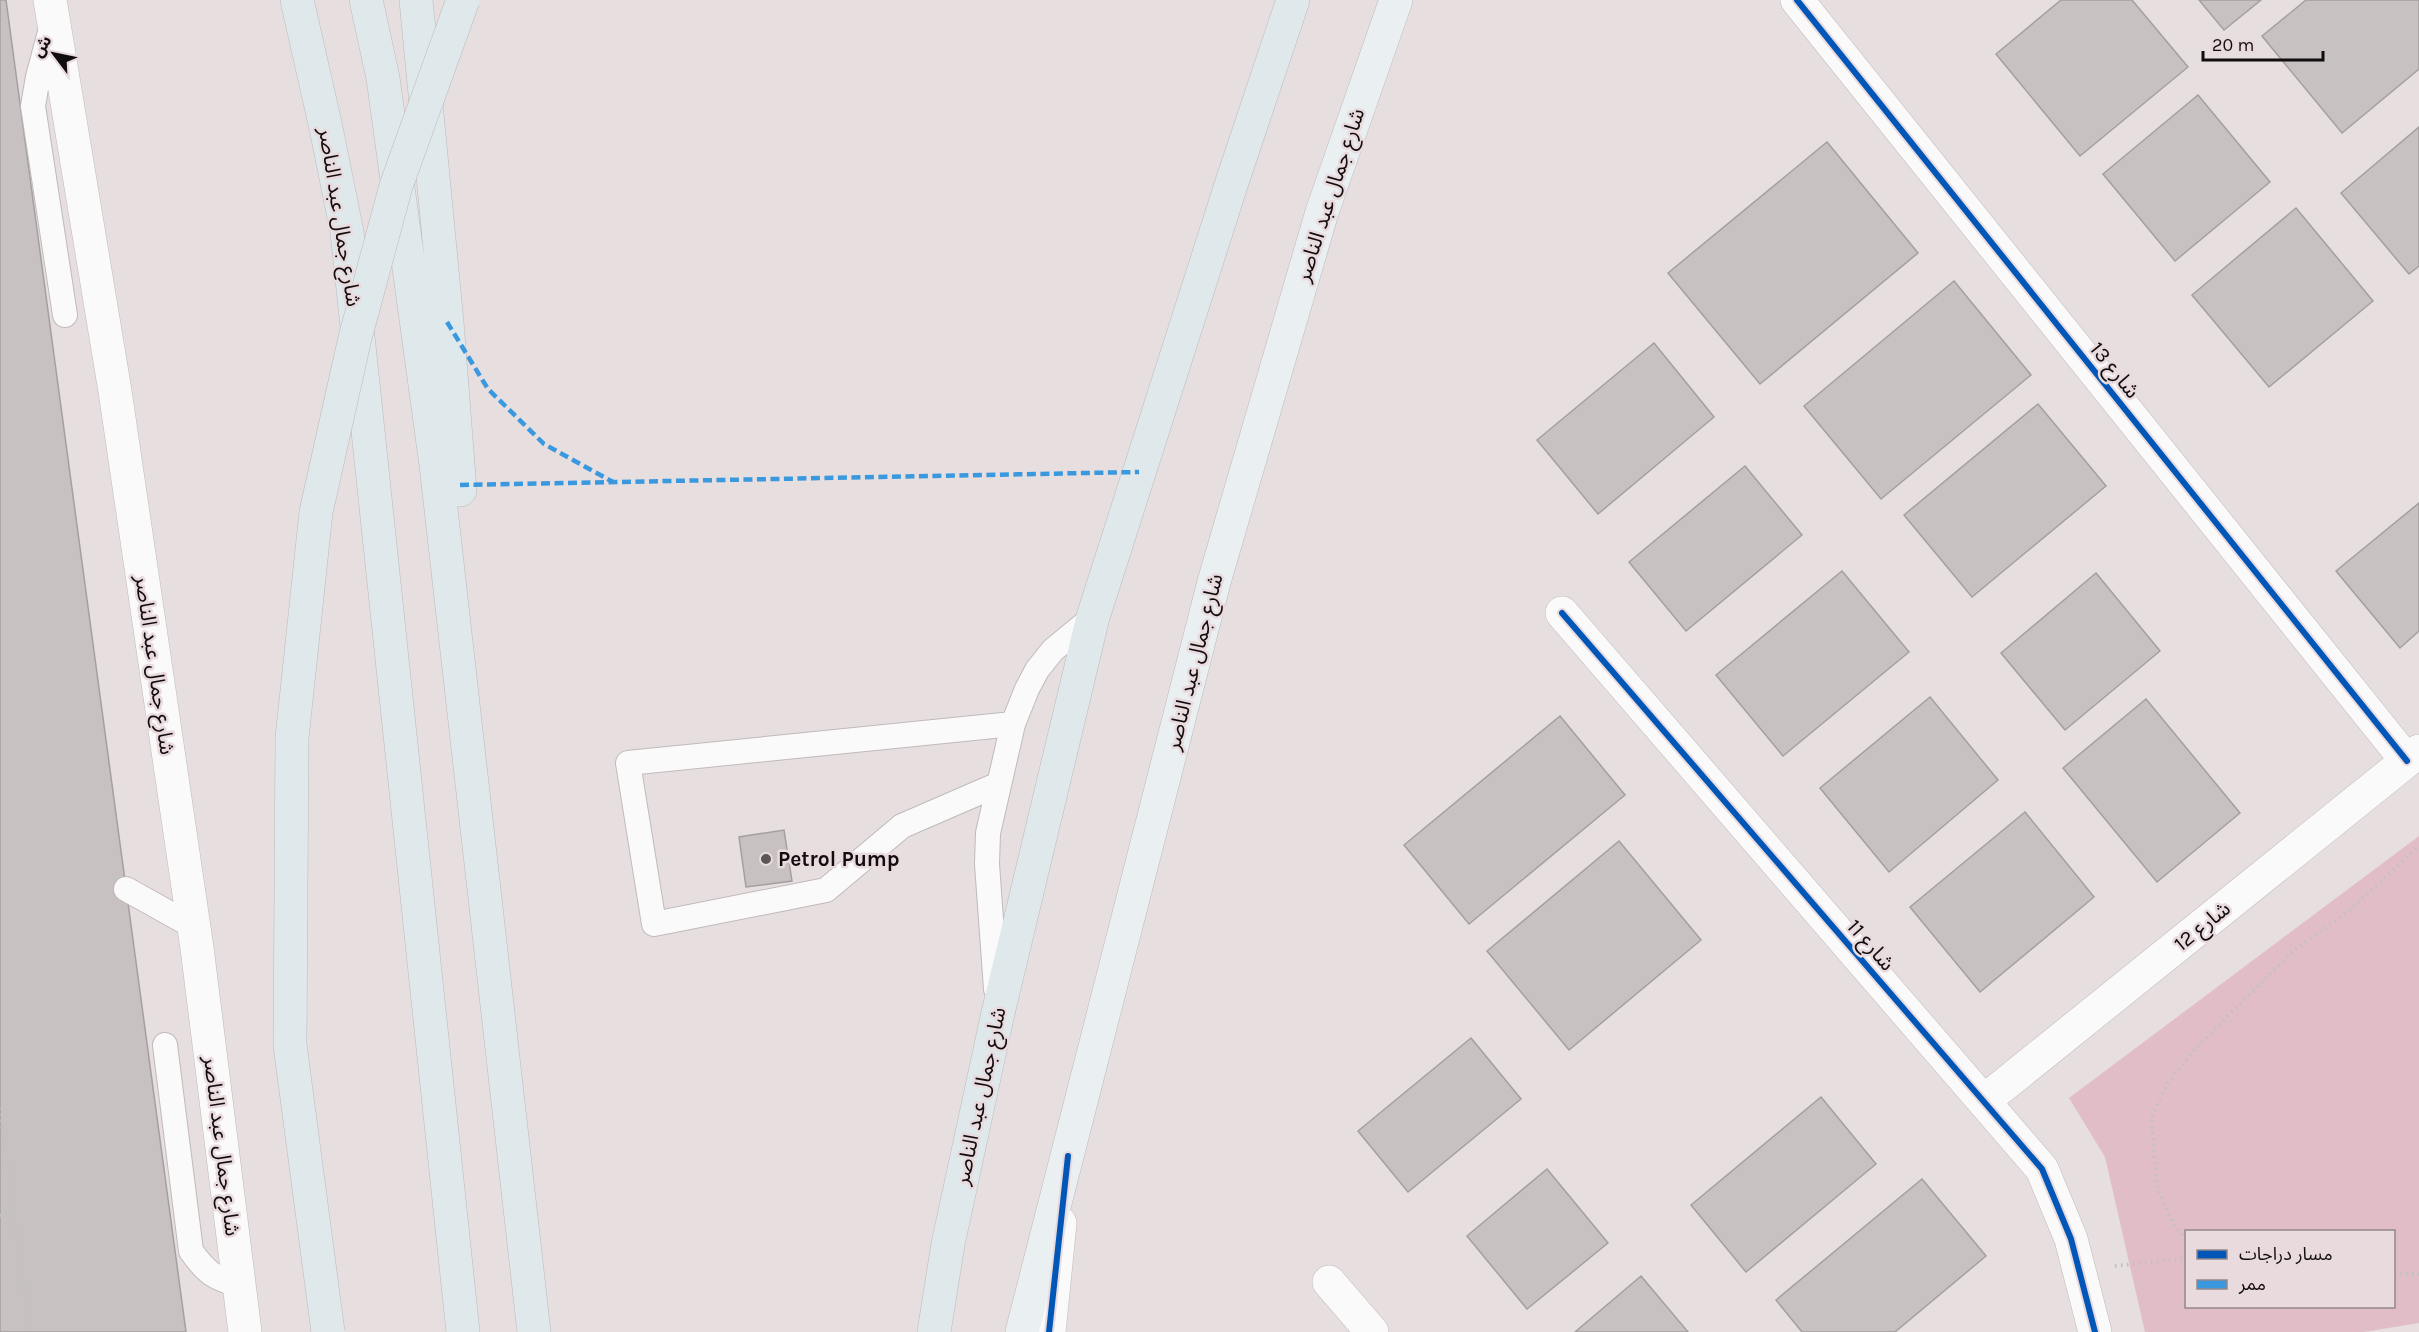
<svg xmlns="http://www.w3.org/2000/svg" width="2419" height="1332" font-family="Karla,'Noto Sans Arabic',sans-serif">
  <rect width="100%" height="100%" fill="#e6dedf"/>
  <path fill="#e1bec7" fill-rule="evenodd" d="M 2419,836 L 2419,1323 L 2364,1332 L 2145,1332 L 2105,1157 L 2069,1098 ZM 2186,1232 L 2394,1232 L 2394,1306 L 2186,1306 Z"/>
  <path fill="#c7c1c2" stroke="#a59fa0" stroke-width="1.5" d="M 0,0 L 6,0 L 186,1332 L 0,1332 Z
    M 2061,0 L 2132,0 L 2188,67 L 2080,156 L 1996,54 Z
    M 2199,0 L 2261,0 L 2224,30 Z
    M 2306,0 L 2419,0 L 2419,69 L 2342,133 L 2262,36 Z
    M 2198,95 L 2270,182 L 2175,261 L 2103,174 Z
    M 2419,127 L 2419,266 L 2409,274 L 2341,193 Z
    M 1827,142 L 1918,253 L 1760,384 L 1668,273 Z
    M 2296,208 L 2373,301 L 2269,387 L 2192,295 Z
    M 1954,281 L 2031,375 L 1881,499 L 1804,406 Z
    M 1654,343 L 1714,417 L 1598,514 L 1537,440 Z
    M 2038,404 L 2106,486 L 1972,597 L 1904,515 Z
    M 1745,466 L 1802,535 L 1686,631 L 1629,562 Z
    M 2419,503 L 2419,631 L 2400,648 L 2336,571 Z
    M 1842,571 L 1909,652 L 1783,756 L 1716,675 Z
    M 2096,573 L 2160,651 L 2065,730 L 2001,653 Z
    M 1930,697 L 1998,780 L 1889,872 L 1820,788 Z
    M 2146,699 L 2240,813 L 2157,882 L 2063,768 Z
    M 1560,716 L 1625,795 L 1469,924 L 1404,845 Z
    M 2025,812 L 2094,897 L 1980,992 L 1910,907 Z
    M 784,830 L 792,881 L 746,887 L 739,837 Z
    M 1619,841 L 1701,940 L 1569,1050 L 1487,951 Z
    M 1471,1038 L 1521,1099 L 1408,1192 L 1358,1131 Z
    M 1821,1097 L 1876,1164 L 1746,1272 L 1691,1205 Z
    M 1547,1169 L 1608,1243 L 1527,1309 L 1467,1236 Z
    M 1922,1179 L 1986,1256 L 1895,1332 L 1802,1332 L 1776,1300 Z
    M 1641,1276 L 1688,1332 L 1575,1332 Z"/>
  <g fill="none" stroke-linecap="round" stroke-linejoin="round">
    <g stroke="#c0babb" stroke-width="26">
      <path id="lane" d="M 51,28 L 38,77 L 33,106 L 65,315
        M 999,784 L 902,826 L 826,890 L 654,924 L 628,763 L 1013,724
        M 126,889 L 194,927
        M 996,989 L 987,864 L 988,833 L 1013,724 L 1027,689 L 1037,670 L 1053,650 L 1093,617
        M 165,1045 L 191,1251 C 206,1272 213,1278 239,1285"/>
    </g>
    <g stroke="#c0babb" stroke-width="34">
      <path id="street" d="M 1797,0 L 2407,761
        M 1562,613 L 2042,1169 L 2071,1239 L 2095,1332
        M 1984,1101 L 2419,751
        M 1329,1282 L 1372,1332"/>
    </g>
    <g stroke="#c0babb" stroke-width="34">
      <path id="secondary" d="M 50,0 L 115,391 L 197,948 L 245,1332
        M 1049,1332 L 1060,1223"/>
    </g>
    <g stroke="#beb9bb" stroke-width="34">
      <path id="primary" d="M 1022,1332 L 1214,582 L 1322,212 L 1396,0"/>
    </g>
    <g stroke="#beb9bb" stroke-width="34">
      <path id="highway" d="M 297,0 L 326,128 L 347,232 L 463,1332
        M 366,0 L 383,78 L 436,465 L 534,1332
        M 416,0 L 447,322 L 460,490
        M 934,1332 L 948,1244 L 998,1013 L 1093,617 L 1232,182 L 1293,0"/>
    </g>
    <path stroke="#c3c0c1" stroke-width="4" stroke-dasharray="1.5 4.5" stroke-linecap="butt" d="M 0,1108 L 30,1332
      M 0,1216 L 14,1213
      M 2186,1240 L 2173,1223 L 2157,1186 L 2151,1118 L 2168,1083 L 2195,1049 L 2293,951 L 2350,910 L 2419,846
      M 2115,1266 L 2186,1258
      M 2394,1274 L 2419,1274"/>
    <use href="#lane" stroke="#fbfafa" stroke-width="24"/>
    <use href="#street" stroke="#fbfafa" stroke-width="33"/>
    <use href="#secondary" stroke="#fbfafa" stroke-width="33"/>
    <use href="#primary" stroke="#eaf0f2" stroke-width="33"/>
    <use href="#highway" stroke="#dfe9ec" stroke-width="33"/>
    <g stroke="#beb9bb" stroke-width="34" stroke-linecap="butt">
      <path id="highway-bridge" d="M 328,1332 L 290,1045 L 292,738 L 316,512 L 355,338 L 396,186 L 463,0"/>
    </g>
    <use href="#highway-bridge" stroke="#dfe9ec" stroke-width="33"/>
    <path stroke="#3a99de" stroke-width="4.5" stroke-dasharray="9 4.5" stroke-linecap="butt" d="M 447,322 L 488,389 L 544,444 L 613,482
      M 460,485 L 1139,472"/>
    <g stroke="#e9dade" stroke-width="10">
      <path id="cycleway" d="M 1797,0 L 2407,761
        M 1562,613 L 2042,1169 L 2071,1239 L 2095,1332
        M 1049,1332 L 1068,1156"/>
    </g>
    <use href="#cycleway" stroke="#0057b8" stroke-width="6"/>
  </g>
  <circle fill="#5c5657" stroke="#e9dade" stroke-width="2" cx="766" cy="859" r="6"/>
  <g text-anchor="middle" stroke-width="5" stroke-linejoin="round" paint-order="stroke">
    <g font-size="21" fill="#110c0e" stroke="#e9dade">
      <text transform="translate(1330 195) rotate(-72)" y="7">شارع جمال عبد الناصر</text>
      <text transform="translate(340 217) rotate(81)" y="7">شارع جمال عبد الناصر</text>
      <text transform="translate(2115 370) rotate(51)" y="7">شارع 13</text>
      <text transform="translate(1194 662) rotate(-76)" y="7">شارع جمال عبد الناصر</text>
      <text transform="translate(155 665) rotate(82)" y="7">شارع جمال عبد الناصر</text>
      <text transform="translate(2202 926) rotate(-39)" y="7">شارع 12</text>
      <text transform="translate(1871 945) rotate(49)" y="7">شارع 11</text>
      <text transform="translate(980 1096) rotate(-78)" y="7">شارع جمال عبد الناصر</text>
      <text transform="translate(222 1146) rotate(83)" y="7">شارع جمال عبد الناصر</text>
    </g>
    <g font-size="21" font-weight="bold" fill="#110c0e" stroke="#e9dade" text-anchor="start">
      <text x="778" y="866">Petrol Pump</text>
    </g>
  </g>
  <rect x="2185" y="1230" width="210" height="78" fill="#e9dade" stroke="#93888b" stroke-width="1.5"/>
  <rect x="2197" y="1250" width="30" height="9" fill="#0057b8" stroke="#93888b" stroke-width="1.5"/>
  <text x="2239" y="1260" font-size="18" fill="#110c0e">مسار دراجات</text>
  <rect x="2197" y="1280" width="30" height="9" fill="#3a99de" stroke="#93888b" stroke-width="1.5"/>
  <text x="2239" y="1290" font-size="18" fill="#110c0e">ممر</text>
  <g transform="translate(54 54) rotate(302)" stroke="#e9dade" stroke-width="4.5" paint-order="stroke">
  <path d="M0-4.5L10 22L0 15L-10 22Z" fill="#110c0e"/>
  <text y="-9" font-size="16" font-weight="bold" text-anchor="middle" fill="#110c0e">ش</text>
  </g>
  <path d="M2203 51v9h120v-9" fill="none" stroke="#110c0e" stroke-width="3"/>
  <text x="2212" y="51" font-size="18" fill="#110c0e" stroke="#e9dade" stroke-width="4.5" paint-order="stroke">20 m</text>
</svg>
